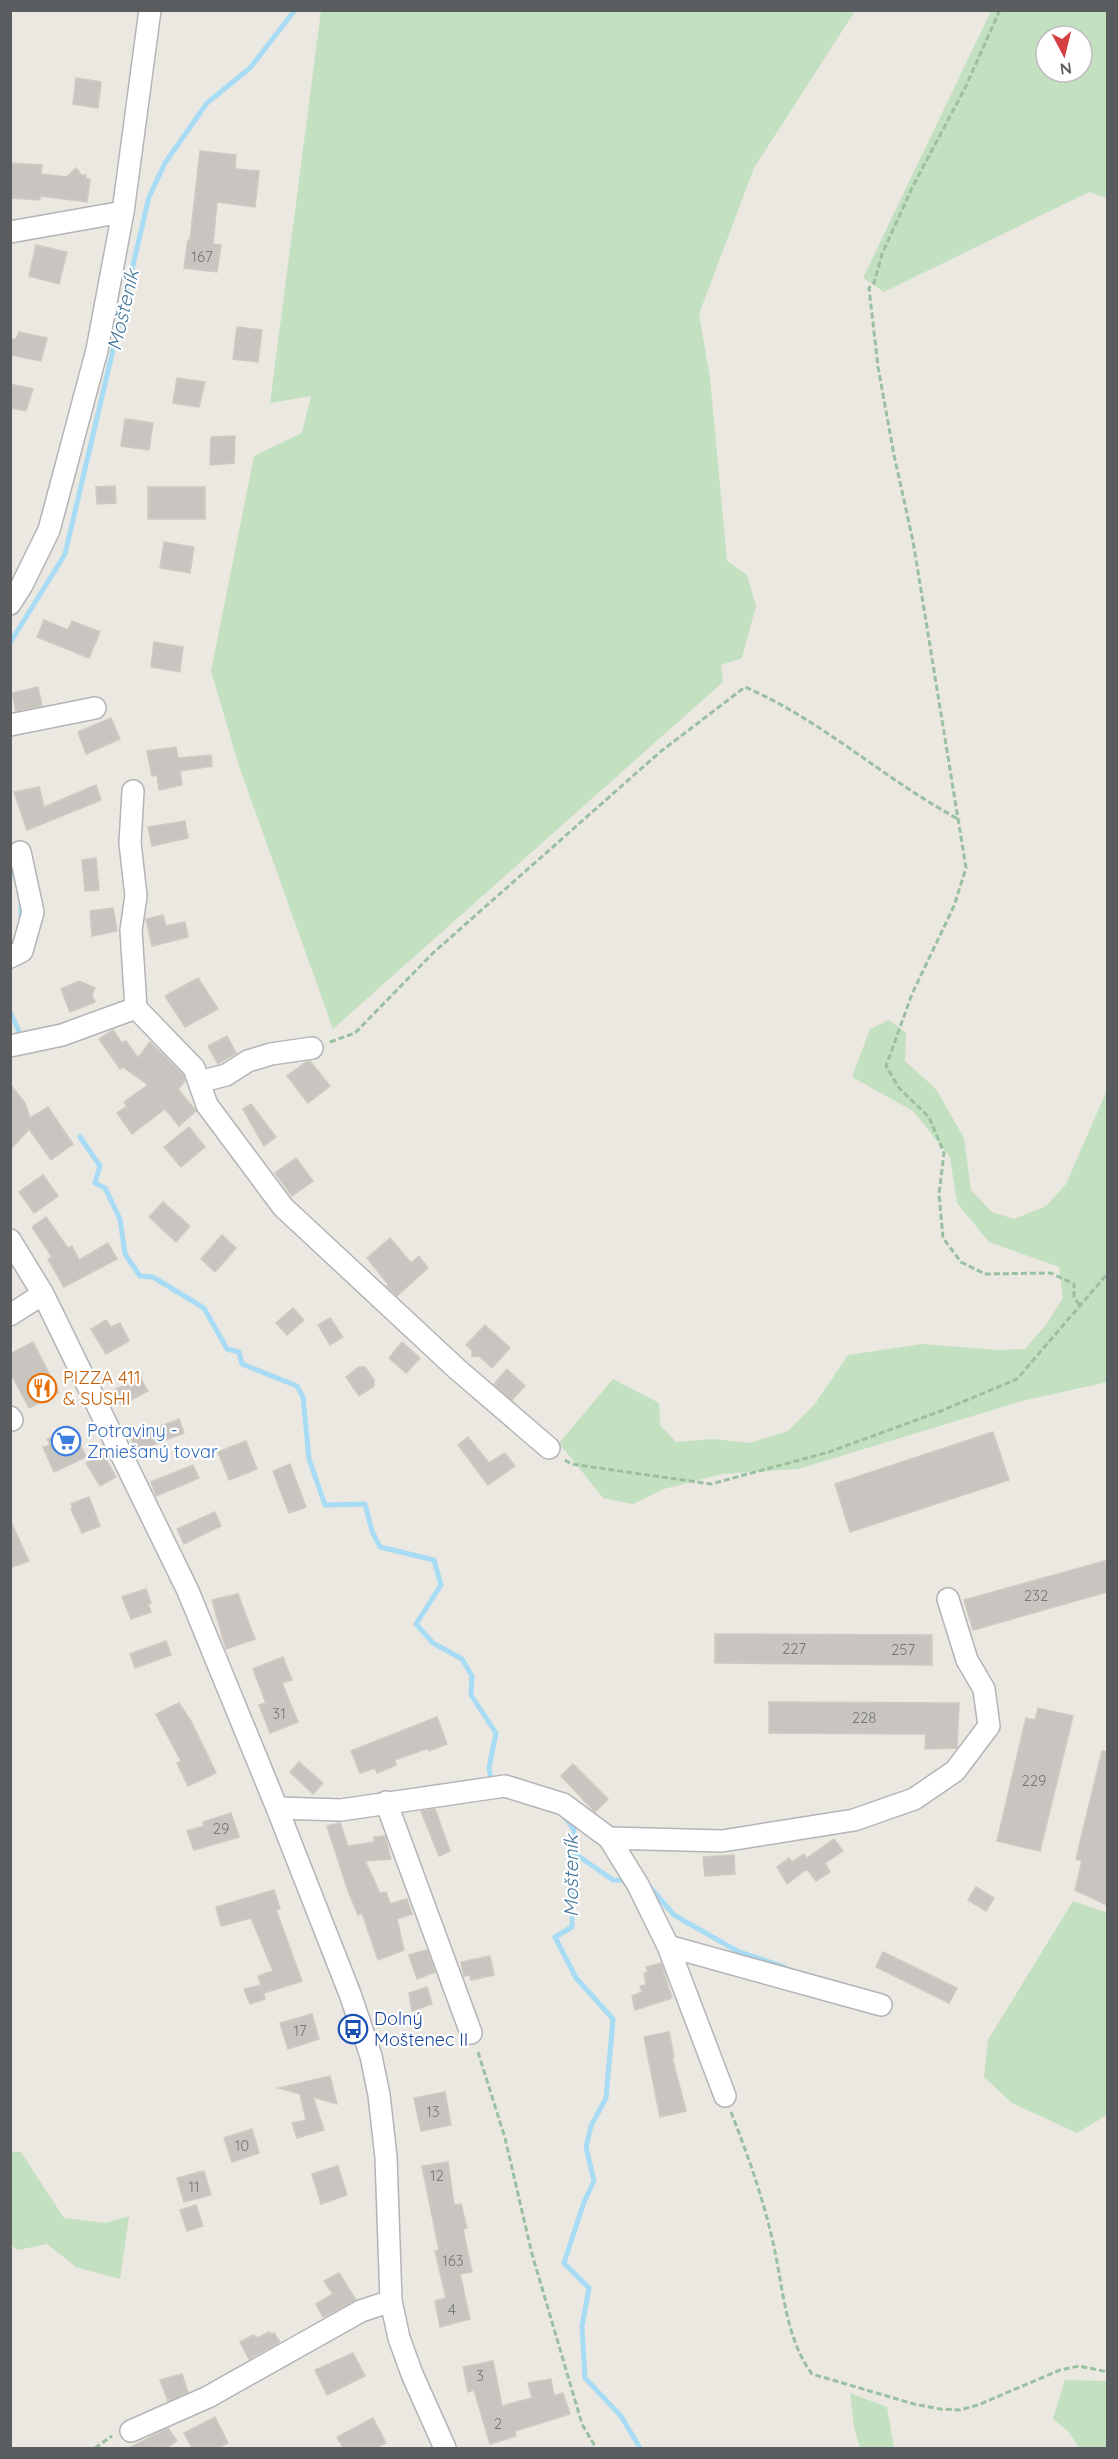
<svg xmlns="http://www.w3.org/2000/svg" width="1118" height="2459" font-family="Quicksand,sans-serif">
  <rect width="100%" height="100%" fill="#ebe8e1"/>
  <path fill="#c3e0c0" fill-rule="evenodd" d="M 321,11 L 855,11 L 754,168 L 699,314 L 710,378 L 727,561 L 747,575 L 756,606 L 742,658 L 721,665 L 723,682 L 333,1029 L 239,766 L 211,671 L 254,456 L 302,433 L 311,396 L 270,403 Z
    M 991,11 L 1107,11 L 1107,198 L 1089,192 L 884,292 L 863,278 ZM 1046,36 L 1082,36 L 1082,72 L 1046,72 Z
    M 889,1020 L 906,1033 L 905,1061 L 936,1089 L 964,1138 L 971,1190 L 992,1212 L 1014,1219 L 1046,1206 L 1066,1184 L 1107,1090 L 1107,1382 L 1022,1401 L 798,1469 L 722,1474 L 664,1489 L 633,1504 L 603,1498 L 559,1443 L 613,1379 L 659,1403 L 660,1425 L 676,1442 L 713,1439 L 750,1443 L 788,1431 L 815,1404 L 848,1355 L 922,1344 L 999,1350 L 1025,1349 L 1045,1326 L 1063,1298 L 1059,1267 L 989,1242 L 957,1203 L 950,1157 L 913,1111 L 852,1077 L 870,1029 Z
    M 1073,1901 L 1108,1913 L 1107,2115 L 1077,2133 L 1012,2103 L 984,2077 L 988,2040 Z
    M 10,2152 L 21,2152 L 64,2218 L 105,2223 L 129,2216 L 120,2279 L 76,2267 L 47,2244 L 18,2250 L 11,2245 Z
    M 1065,2380 L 1107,2381 L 1107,2448 L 1079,2448 L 1069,2432 L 1053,2419 Z
    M 850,2393 L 887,2407 L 894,2448 L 860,2448 L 854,2427 Z"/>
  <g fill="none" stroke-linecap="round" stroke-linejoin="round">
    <path stroke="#a8dbf4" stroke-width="5" d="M 10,643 L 65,554 L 149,197 L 165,163 L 207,103 L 250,68 L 295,10
      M 10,864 L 16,879
      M 21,900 L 21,921
      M 10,1012 L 22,1038
      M 80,1137 L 100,1166 L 95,1183 L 105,1188 L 120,1219 L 125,1254 L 140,1276 L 153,1277 L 204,1308 L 227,1349 L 239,1352 L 242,1364 L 297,1386 L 303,1397 L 309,1459 L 325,1505 L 365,1504 L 372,1531 L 380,1547 L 434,1560 L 441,1585 L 416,1624 L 433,1643 L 462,1659 L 472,1676 L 471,1695 L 496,1733 L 489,1768 L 491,1779 L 496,1780
      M 564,1816 L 574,1830 L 572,1927 L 555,1937 L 576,1978 L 613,2019 L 606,2098 L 591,2126 L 586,2147 L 594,2181 L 584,2202 L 564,2263 L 589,2288 L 582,2326 L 585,2378 L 621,2416 L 640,2448
      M 574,1853 L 613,1880 L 629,1881
      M 649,1886 L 674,1915 L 737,1951 L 784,1967"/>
  </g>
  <path fill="#c8c5c0" stroke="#cfc9c1" stroke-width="1.5" d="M 76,78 L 101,82 L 98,108 L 73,104 Z
    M 200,151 L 236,155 L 235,169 L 259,171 L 255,207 L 217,202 L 213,244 L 221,245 L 217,272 L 184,268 L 188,240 L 190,240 Z
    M 10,163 L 42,165 L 41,174 L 67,177 L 76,168 L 81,175 L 86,175 L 86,179 L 90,179 L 87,202 L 40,196 L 40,200 L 10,198 Z
    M 36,245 L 67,252 L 59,284 L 29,276 Z
    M 237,327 L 262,330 L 258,362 L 233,359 Z
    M 19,332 L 47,338 L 41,361 L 10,355 L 10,339 L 16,339 Z
    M 177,378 L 205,382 L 199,407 L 173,403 Z
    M 10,384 L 33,389 L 26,411 L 10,408 Z
    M 125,419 L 153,423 L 149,450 L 121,446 Z
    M 235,436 L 234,463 L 210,465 L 211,437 Z
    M 115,486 L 116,503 L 97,504 L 96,487 Z
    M 148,487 L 205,487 L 205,519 L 148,519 Z
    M 164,542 L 194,547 L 190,573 L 160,568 Z
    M 44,620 L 68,630 L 72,621 L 100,632 L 89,658 L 37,637 Z
    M 154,642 L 183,647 L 180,672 L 151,667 Z
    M 38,687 L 42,706 L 16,711 L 12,693 Z
    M 111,718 L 120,739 L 86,754 L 78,732 Z
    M 176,747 L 178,758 L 211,755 L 212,766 L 180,771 L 182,785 L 159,790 L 157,775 L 152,776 L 147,751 Z
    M 96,785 L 101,800 L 27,830 L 14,792 L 39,787 L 44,807 Z
    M 185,821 L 188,838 L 152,846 L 148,827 Z
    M 96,858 L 99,890 L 85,891 L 82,860 Z
    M 113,908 L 117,931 L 92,936 L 90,911 Z
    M 163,915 L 166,926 L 185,922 L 188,937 L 152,946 L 146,919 Z
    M 198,978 L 218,1009 L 185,1027 L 165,996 Z
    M 79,981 L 95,988 L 92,995 L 95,1002 L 70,1012 L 61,989 Z
    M 113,1030 L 122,1043 L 126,1041 L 138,1058 L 150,1042 L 183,1075 L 185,1081 L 178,1089 L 196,1111 L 179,1126 L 165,1109 L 132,1134 L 117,1113 L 127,1106 L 124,1102 L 148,1085 L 123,1067 L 120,1069 L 99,1039 Z
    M 227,1036 L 236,1053 L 218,1064 L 208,1046 Z
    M 310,1061 L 330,1086 L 308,1103 L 287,1076 L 306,1062 Z
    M 10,1084 L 25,1103 L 30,1118 L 48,1107 L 73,1144 L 51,1160 L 29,1129 L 10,1150 Z
    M 251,1104 L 276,1137 L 264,1146 L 243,1109 Z
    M 189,1127 L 205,1147 L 181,1167 L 164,1147 Z
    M 296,1158 L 313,1181 L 292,1196 L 275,1173 Z
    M 43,1175 L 58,1196 L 34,1213 L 19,1192 Z
    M 163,1202 L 190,1226 L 176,1242 L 149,1217 Z
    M 46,1217 L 68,1248 L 72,1246 L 79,1260 L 108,1243 L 117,1259 L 64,1287 L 48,1259 L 52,1257 L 32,1227 Z
    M 222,1235 L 236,1248 L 215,1272 L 201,1259 Z
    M 390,1238 L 411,1263 L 419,1256 L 428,1268 L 397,1296 L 387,1286 L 388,1284 L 367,1258 Z
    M 293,1308 L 304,1320 L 287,1335 L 276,1323 Z
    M 330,1318 L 343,1337 L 330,1345 L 318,1325 Z
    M 106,1320 L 111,1327 L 120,1323 L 129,1341 L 106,1354 L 91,1329 Z
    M 485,1325 L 510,1348 L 492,1368 L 479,1356 L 472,1357 L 472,1350 L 466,1345 Z
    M 33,1342 L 59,1393 L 29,1408 L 10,1372 L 10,1354 Z
    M 402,1342 L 420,1358 L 406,1373 L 389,1358 Z
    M 359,1367 L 365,1367 L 374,1380 L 374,1386 L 359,1396 L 346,1377 Z
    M 507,1369 L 525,1386 L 512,1400 L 494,1384 Z
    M 140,1377 L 148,1391 L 121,1405 L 114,1390 Z
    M 179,1419 L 184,1433 L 136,1451 L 131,1438 Z
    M 67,1430 L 76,1446 L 80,1444 L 86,1457 L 54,1472 L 43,1447 L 50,1445 L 47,1439 Z
    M 993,1432 L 1009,1480 L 850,1532 L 835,1484 Z
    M 468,1437 L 489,1463 L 505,1453 L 515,1466 L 488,1485 L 458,1445 Z
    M 246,1441 L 257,1469 L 229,1480 L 218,1452 Z
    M 103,1454 L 116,1477 L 100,1486 L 86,1463 Z
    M 290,1464 L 306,1507 L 289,1513 L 273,1471 Z
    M 193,1465 L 199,1478 L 156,1496 L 151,1482 Z
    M 89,1497 L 100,1526 L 82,1533 L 71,1509 L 73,1509 L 71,1504 Z
    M 215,1512 L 221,1526 L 184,1544 L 177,1529 Z
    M 10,1520 L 29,1561 L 10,1568 Z
    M 1105,1561 L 1107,1571 L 1107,1592 L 973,1630 L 964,1600 Z
    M 146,1589 L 151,1603 L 148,1604 L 151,1612 L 131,1619 L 122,1597 Z
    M 238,1594 L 255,1639 L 226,1649 L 212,1600 Z
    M 715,1634 L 932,1635 L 932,1665 L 715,1663 Z
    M 166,1641 L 171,1655 L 135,1668 L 130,1654 Z
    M 283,1657 L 292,1680 L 282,1683 L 298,1722 L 270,1733 L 259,1705 L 266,1703 L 253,1669 Z
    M 769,1702 L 959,1703 L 957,1748 L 925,1749 L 926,1734 L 769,1733 Z
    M 179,1703 L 191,1721 L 216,1773 L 188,1786 L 177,1763 L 181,1761 L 156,1714 Z
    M 1038,1708 L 1073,1716 L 1040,1851 L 997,1841 L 1026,1718 L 1035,1720 Z
    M 437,1717 L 447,1744 L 429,1751 L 428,1748 L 395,1760 L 396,1765 L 377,1773 L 375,1768 L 360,1773 L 351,1751 Z
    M 1102,1751 L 1107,1752 L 1107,1905 L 1075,1890 L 1082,1861 L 1076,1859 Z
    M 299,1762 L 323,1783 L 313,1794 L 290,1772 Z
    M 573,1764 L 608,1799 L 595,1812 L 561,1776 Z
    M 435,1809 L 450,1851 L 439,1856 L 421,1811 Z
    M 231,1813 L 239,1837 L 194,1850 L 187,1831 L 204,1826 L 203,1822 Z
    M 340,1823 L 348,1846 L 374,1842 L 374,1837 L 385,1836 L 391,1859 L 365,1861 L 380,1893 L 386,1892 L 390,1904 L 407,1899 L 412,1914 L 397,1919 L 404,1950 L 378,1960 L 362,1913 L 358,1915 L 348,1891 L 327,1826 Z
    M 834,1839 L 843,1851 L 825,1863 L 830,1872 L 816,1881 L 807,1869 L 787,1884 L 777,1867 L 789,1858 L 792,1862 L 804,1854 L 807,1858 Z
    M 734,1855 L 735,1874 L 705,1876 L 703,1857 Z
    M 976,1887 L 994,1898 L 986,1911 L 968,1900 Z
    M 274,1890 L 280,1909 L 276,1910 L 302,1981 L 264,1993 L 262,1988 L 265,1999 L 250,2004 L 244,1989 L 261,1985 L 258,1976 L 273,1971 L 251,1918 L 221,1926 L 216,1907 Z
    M 427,1950 L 435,1972 L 417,1979 L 409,1955 Z
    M 883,1952 L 957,1988 L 949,2003 L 876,1967 Z
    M 490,1956 L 494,1975 L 471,1980 L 470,1975 L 464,1976 L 461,1962 Z
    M 661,1963 L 672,1998 L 635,2010 L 632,1996 L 642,1992 L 640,1986 L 646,1985 L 644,1973 L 648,1972 L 646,1967 Z
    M 427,1987 L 432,2004 L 412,2011 L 409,1993 Z
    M 312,2014 L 319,2039 L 288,2049 L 280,2023 Z
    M 669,2032 L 674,2057 L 672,2057 L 686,2111 L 660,2117 L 644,2037 Z
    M 330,2076 L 337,2104 L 313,2097 L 324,2130 L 297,2138 L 292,2123 L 306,2120 L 300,2094 L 279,2088 Z
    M 445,2092 L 451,2125 L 421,2131 L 414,2098 Z
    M 252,2129 L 259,2153 L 232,2162 L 224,2138 Z
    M 448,2162 L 454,2205 L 461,2204 L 467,2228 L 463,2229 L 472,2272 L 460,2274 L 470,2319 L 440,2327 L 435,2301 L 446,2298 L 435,2251 L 439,2250 L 422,2166 Z
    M 338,2166 L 347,2195 L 321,2204 L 312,2174 Z
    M 204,2171 L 211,2195 L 184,2202 L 177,2178 Z
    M 196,2205 L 203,2226 L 187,2231 L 180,2210 Z
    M 339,2273 L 356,2300 L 323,2317 L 316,2304 L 333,2294 L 324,2281 Z
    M 269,2332 L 272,2334 L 274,2333 L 280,2342 L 249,2359 L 240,2342 L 253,2335 L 258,2338 Z
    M 353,2353 L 365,2376 L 327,2395 L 315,2370 Z
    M 493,2361 L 502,2406 L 532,2398 L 528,2383 L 551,2379 L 554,2396 L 563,2393 L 570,2414 L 515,2431 L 516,2436 L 490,2444 L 474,2390 L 468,2392 L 463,2367 Z
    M 182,2374 L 188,2392 L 168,2401 L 160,2380 Z
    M 215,2417 L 228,2443 L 217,2448 L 192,2448 L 184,2433 Z
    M 373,2418 L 386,2443 L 375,2448 L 343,2448 L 337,2437 Z
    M 168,2428 L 177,2441 L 166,2448 L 129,2448 Z"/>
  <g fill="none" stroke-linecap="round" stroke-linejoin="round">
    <g stroke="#b2b4b7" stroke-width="24">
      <path id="minor" d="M 10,232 L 123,212
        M 10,604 L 22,585 L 49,530 L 97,350 L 123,212 L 150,10
        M 10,725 L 95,708
        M 133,791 L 130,843 L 136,896 L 131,930 L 136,1008 L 194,1068 L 207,1105 L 283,1207 L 457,1369 L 549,1448
        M 10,957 L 22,951 L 33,912 L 20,852
        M 10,1046 L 62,1035 L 136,1008
        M 199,1082 L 226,1075 L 248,1061 L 271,1054 L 312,1048
        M 10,1240 L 43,1294 L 188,1591 L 277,1808 L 350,1994 L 371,2056 L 379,2095 L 386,2157 L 391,2301 L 399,2338 L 412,2374 L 445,2448
        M 10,1315 L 43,1294
        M 10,1417 L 12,1420
        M 386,1802 L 471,2033
        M 277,1808 L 341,1810 L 505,1786 L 563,1804 L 609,1838 L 638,1885 L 668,1946 L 725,2096
        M 609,1838 L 722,1841 L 854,1820 L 914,1799 L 955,1771 L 989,1726 L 984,1689 L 967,1660 L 948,1599
        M 668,1946 L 881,2005
        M 131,2431 L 208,2397 L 361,2311 L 391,2301"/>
    </g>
    <path stroke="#9ac0a1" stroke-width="3" stroke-dasharray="6 3" stroke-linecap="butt" d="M 1000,10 L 965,88 L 912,188 L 882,254 L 874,283 L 869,288 L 878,367 L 894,455 L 913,541 L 966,868 L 954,906 L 912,994 L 886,1066 L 899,1088 L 929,1117 L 944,1153 L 939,1194 L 943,1238 L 961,1262 L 985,1274 L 1051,1273 L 1074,1284 L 1074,1297 L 1080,1306
      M 330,1042 L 355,1033 L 433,953 L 660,752 L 745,687 C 822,720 885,780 960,820
      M 565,1460 L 571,1464 L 711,1484 L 829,1452 L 941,1411 L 1017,1379 L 1108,1273
      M 478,2052 L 505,2138 L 532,2254 L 582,2424 L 596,2448
      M 731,2112 C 747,2153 762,2195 772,2238 C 783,2283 784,2336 812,2374 L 914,2404 L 940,2409 L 960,2410 L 978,2405 L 1060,2370 L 1079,2366 L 1108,2372
      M 95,2448 L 112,2436"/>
    <use href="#minor" stroke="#fff" stroke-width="21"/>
  </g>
  <defs>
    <g id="restaurant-ring" transform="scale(1.5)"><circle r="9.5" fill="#fff" stroke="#e8710a" stroke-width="1.5"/><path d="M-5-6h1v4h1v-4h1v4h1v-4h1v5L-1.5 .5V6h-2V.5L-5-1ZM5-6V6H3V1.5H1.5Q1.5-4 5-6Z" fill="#e8710a"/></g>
    <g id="supermarket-ring" transform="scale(1.5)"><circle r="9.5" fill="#fff" stroke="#3f7fe0" stroke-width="1.5"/><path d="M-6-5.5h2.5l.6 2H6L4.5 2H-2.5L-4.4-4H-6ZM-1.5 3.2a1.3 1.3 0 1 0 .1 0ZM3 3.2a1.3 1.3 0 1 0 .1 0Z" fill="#3f7fe0"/></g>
    <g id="bus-ring" transform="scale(1.5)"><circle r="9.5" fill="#fff" stroke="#1a4fb4" stroke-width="1.5"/><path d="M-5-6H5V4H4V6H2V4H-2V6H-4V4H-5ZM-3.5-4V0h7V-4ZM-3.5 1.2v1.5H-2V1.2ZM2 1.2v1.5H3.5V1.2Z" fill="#1a4fb4"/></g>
  </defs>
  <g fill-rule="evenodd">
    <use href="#restaurant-ring" x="42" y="1388"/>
    <use href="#supermarket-ring" x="66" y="1441"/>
    <use href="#bus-ring" x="353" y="2029"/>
  </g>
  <g text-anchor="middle" stroke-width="4.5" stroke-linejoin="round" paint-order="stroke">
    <g font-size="15" fill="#767778">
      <text x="202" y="262">167</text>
      <text x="1036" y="1601">232</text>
      <text x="794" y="1654">227</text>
      <text x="903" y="1655">257</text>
      <text x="279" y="1719">31</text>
      <text x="864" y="1723">228</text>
      <text x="1034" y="1786">229</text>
      <text x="221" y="1834">29</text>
      <text x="300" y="2036">17</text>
      <text x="433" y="2117">13</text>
      <text x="242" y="2151">10</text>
      <text x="437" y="2181">12</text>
      <text x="194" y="2192">11</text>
      <text x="453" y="2266">163</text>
      <text x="452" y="2315">4</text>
      <text x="480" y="2381">3</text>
      <text x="498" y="2429">2</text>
    </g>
    <g font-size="18" fill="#c56008" stroke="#fff" text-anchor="start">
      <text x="63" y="1384">PIZZA 411<tspan x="63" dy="21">&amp; SUSHI</tspan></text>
    </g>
    <g font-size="18" fill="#366cbe" stroke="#fff" text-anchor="start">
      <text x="87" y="1437">Potraviny -<tspan x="87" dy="21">Zmiešaný tovar</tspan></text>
    </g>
    <g font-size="18" fill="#164399" stroke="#fff" text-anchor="start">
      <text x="374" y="2025">Dolný<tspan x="374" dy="21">Moštenec II</tspan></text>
    </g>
    <g font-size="20" font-style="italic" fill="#46789c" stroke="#fff">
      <text transform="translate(123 310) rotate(-77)" y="7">Mošteník</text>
      <text transform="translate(571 1876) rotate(-90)" y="7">Mošteník</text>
    </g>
  </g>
  <rect width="1118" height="2459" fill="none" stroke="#5a5d60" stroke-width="24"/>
  <g transform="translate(1064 54) rotate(173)"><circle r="28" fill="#ffffff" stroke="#bdbebf" stroke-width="1.5"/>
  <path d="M0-4.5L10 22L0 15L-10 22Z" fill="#d43f42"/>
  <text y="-9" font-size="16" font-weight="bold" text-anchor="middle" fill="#5a5d60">N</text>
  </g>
</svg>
